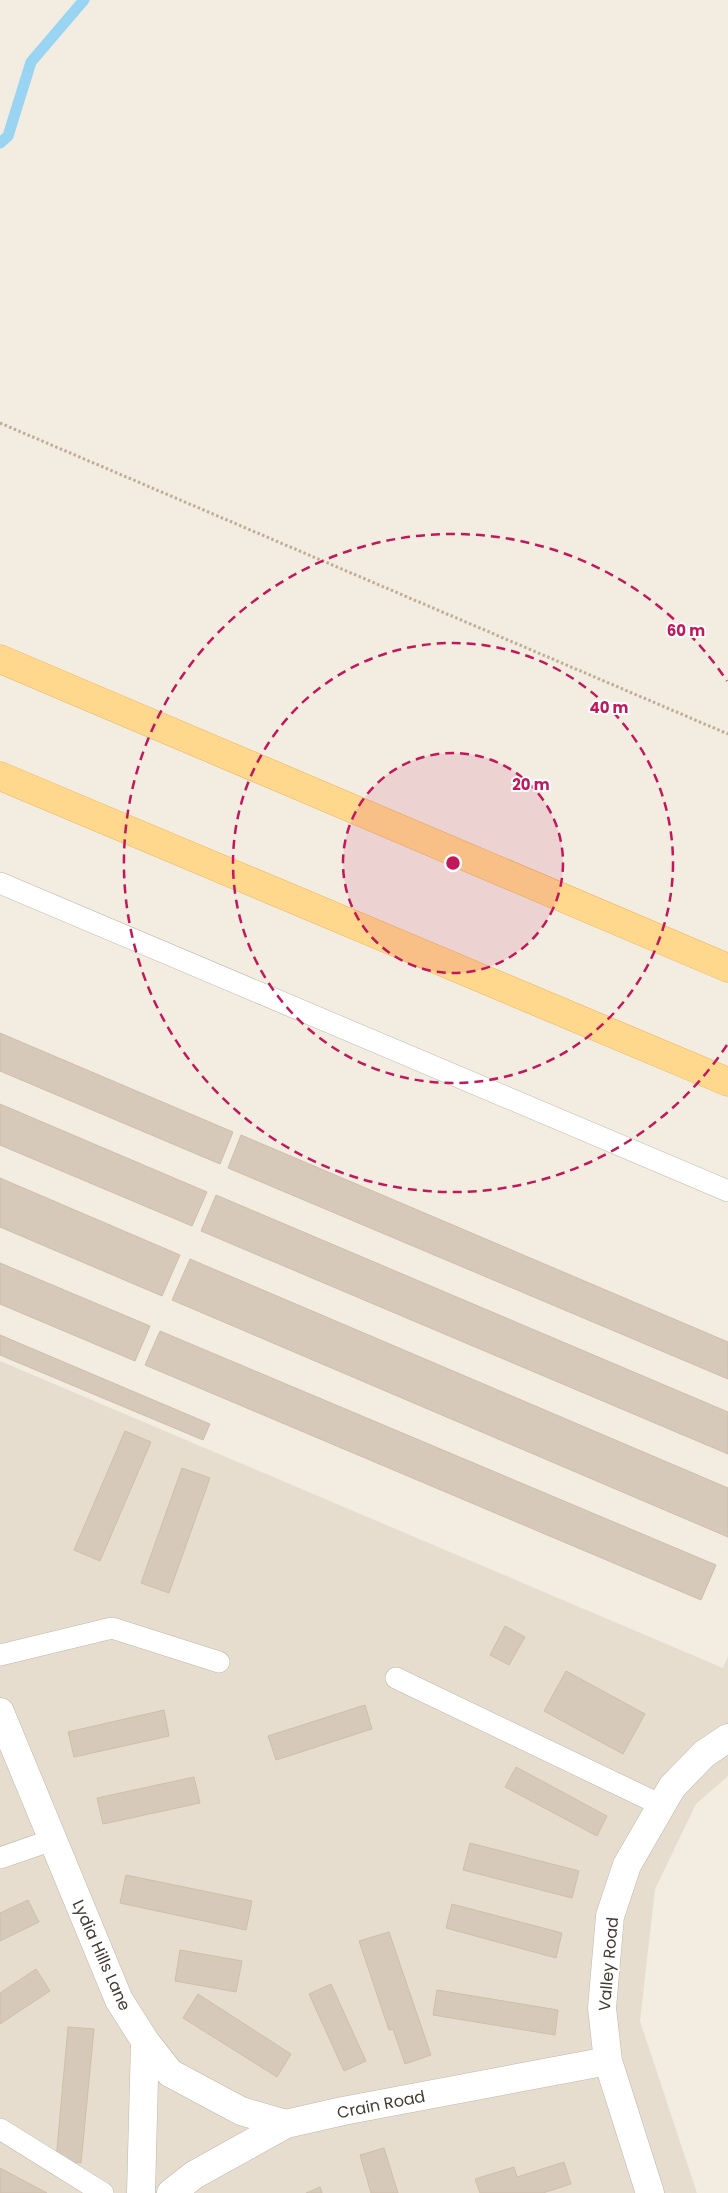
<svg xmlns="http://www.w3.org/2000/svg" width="728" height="2193" font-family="Poppins,sans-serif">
  <rect width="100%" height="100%" fill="#f2ece1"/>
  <path fill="#e6ddcf" d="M 0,1361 L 723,1668 L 728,1656 L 728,1776 L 696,1804 L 655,1889 L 640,2021 L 697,2193 L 0,2193 Z"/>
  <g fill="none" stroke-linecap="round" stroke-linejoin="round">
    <path stroke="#99d4f3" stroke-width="11" d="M 0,143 L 8,136 L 31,62 L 84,0"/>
  </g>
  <path fill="#d7c9b9" stroke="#cfbea9" d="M 0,1033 L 233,1132 L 220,1164 L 0,1071 Z
    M 0,1104 L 207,1192 L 192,1226 L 0,1145 Z
    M 241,1135 L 728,1342 L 728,1379 L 228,1168 Z
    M 0,1178 L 180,1255 L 162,1296 L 0,1227 Z
    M 216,1195 L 728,1412 L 728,1454 L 201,1231 Z
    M 190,1259 L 728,1488 L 728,1537 L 172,1300 Z
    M 0,1263 L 150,1326 L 135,1361 L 0,1304 Z
    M 160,1331 L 716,1565 L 701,1600 L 145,1365 Z
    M 0,1335 L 210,1424 L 203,1440 L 0,1355 Z
    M 125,1431 L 151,1442 L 100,1561 L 74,1550 Z
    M 182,1468 L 210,1478 L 169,1593 L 141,1583 Z
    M 505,1626 L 525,1637 L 509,1665 L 490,1655 Z
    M 566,1671 L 645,1714 L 623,1754 L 544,1711 Z
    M 365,1705 L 372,1729 L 276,1760 L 268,1736 Z
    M 164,1710 L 169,1736 L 74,1757 L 68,1732 Z
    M 516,1767 L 607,1816 L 597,1836 L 505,1787 Z
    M 194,1777 L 200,1803 L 103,1824 L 97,1798 Z
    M 470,1843 L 579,1871 L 572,1898 L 463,1870 Z
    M 126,1875 L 252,1901 L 246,1930 L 120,1903 Z
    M 28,1900 L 39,1922 L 0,1941 L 0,1913 Z
    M 452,1904 L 562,1933 L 556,1958 L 446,1928 Z
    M 389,1932 L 431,2055 L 405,2064 L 393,2029 L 389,2030 L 359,1941 Z
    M 180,1950 L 242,1961 L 236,1992 L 175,1981 Z
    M 36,1969 L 50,1991 L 0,2024 L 0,1993 Z
    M 331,1984 L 366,2061 L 344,2071 L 309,1994 Z
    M 437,1990 L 558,2010 L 555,2035 L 433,2015 Z
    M 198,1994 L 291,2054 L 277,2077 L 183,2018 Z
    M 68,2027 L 94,2029 L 81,2163 L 56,2160 Z
    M 384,2148 L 398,2193 L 371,2193 L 360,2155 Z
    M 564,2162 L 571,2184 L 543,2193 L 480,2193 L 475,2179 L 514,2167 L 517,2177 Z
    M 0,2168 L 47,2193 L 0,2193 Z
    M 320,2187 L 322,2193 L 306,2193 Z"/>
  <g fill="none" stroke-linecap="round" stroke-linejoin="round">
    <g stroke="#c0b6a7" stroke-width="22">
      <path id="service" d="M 0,883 L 728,1191
        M 0,1655 L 112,1628 L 219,1662
        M 396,1678 L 661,1805
        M 0,1858 L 52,1840
        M 0,2129 L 103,2193"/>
    </g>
    <g stroke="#c0b6a7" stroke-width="29">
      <path id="minor" d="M 0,1712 L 119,2000 L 145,2041 L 170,2073 L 241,2111 L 286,2124
        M 141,2193 L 145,2041
        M 171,2193 L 194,2175 L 286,2124 L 343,2111 L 608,2061
        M 650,2193 L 608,2061 L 602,2008 L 610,1916 L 627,1865 L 672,1787 L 704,1754 L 728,1738"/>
    </g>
    <g stroke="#e9b358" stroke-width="29">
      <path id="primary" d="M 0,659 L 728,968
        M 0,776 L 728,1082"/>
    </g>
    <path stroke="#c0ad94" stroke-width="3" stroke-dasharray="2.5 2.5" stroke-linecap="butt" d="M 0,423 L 728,734"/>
    <use href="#service" stroke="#fff" stroke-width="21"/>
    <use href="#minor" stroke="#fff" stroke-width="28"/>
    <use href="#primary" stroke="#ffd78d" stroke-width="28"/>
  </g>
  <circle cx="453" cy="863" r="110" fill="#c2185b" fill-opacity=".12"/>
  <g fill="none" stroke="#c2185b" stroke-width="2.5" stroke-dasharray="9 6">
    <circle cx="453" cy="863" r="110"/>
    <circle cx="453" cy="863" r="220"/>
    <path d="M727 1045A329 329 0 1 1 727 681"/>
  </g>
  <g text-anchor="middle" stroke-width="4" stroke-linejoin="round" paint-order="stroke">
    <g font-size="16" fill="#433b32" stroke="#fff">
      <text transform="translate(102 1955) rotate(66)" y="6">Lydia Hills Lane</text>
      <text transform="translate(608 1964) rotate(-85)" y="6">Valley Road</text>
      <text transform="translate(381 2104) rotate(-11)" y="6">Crain Road</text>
    </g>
  </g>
  <circle cx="453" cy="863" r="8" fill="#c2185b" stroke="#fff" stroke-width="2.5"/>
  <g font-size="15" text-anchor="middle" font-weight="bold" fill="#c2185b" stroke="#fff" stroke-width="4" stroke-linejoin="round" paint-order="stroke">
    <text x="686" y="636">60 m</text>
    <text x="609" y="713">40 m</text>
    <text x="531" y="790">20 m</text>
  </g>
</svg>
